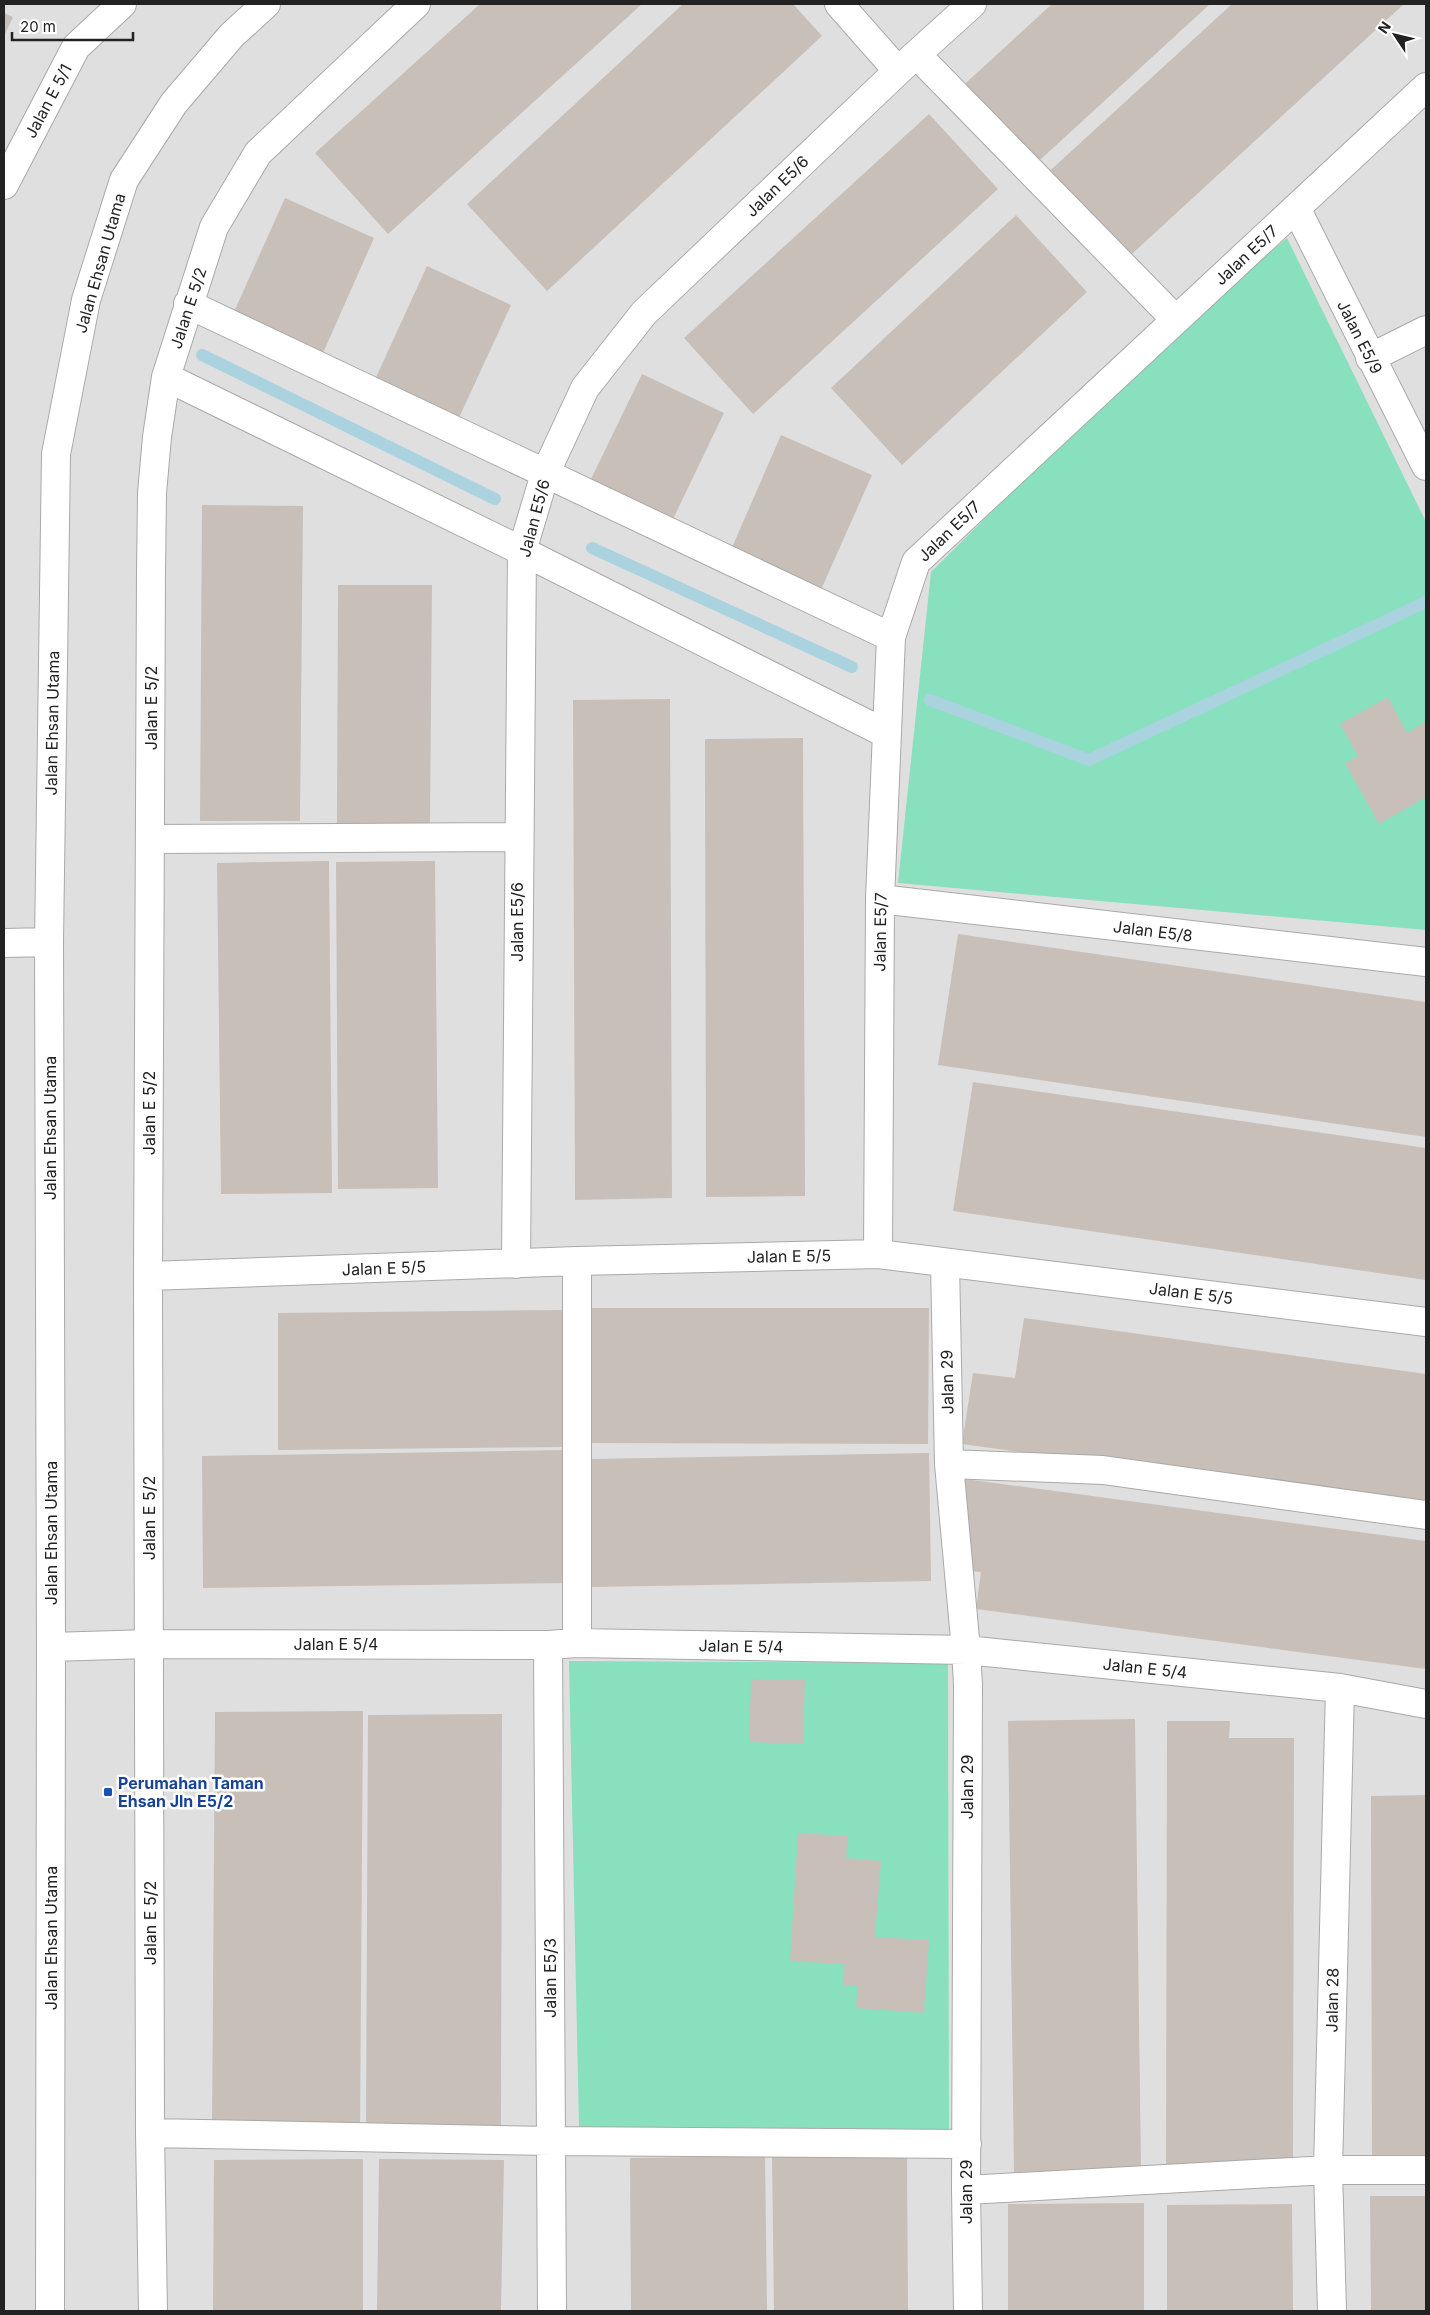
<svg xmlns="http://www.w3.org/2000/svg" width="1430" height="2315" font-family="Inter,sans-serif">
  <rect width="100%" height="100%" fill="#f2efe9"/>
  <path fill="#e0dfdf" d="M 4,4 L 1426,4 L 1426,2311 L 4,2311 Z"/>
  <path fill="#88e0be" d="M 1287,238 L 1426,522 L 1426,930 L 898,883 L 931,572 L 1176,329 Z
    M 569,1661 L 948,1663 L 949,2133 L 579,2127 Z"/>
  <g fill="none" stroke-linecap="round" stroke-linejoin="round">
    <path stroke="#aad3df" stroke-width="12" d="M 202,355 L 495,499
      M 592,548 L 852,667
      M 930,700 L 1089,760 L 1426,602"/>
  </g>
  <path fill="#c7bfb8" d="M 480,4 L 642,4 L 388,234 L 315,153 Z
    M 683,4 L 793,4 L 822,36 L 547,291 L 467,204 Z
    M 1052,4 L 1210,4 L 1028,171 L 956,92 Z
    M 1232,4 L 1404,4 L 1121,264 L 1042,178 Z
    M 4,13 L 13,17 L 4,36 Z
    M 929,114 L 998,189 L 753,414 L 684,338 Z
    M 285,198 L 374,238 L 323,353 L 233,314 Z
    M 1016,215 L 1087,292 L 902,465 L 831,388 Z
    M 427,266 L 511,305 L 457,422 L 373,384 Z
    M 642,374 L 724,413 L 673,519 L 591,479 Z
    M 781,435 L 872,475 L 820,592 L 730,552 Z
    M 202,505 L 303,506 L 300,821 L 200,821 Z
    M 338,585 L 432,585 L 430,823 L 337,823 Z
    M 1388,697 L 1407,733 L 1426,722 L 1426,797 L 1379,824 L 1345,763 L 1358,756 L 1340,724 Z
    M 670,699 L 672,1198 L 575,1200 L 573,700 Z
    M 803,738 L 805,1196 L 706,1197 L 705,739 Z
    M 329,861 L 332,1193 L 221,1194 L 217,863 Z
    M 435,861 L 438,1188 L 338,1189 L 336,862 Z
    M 958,934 L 1426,1002 L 1426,1137 L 938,1065 Z
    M 973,1082 L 1426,1148 L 1426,1280 L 953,1211 Z
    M 592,1308 L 929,1308 L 928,1444 L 590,1443 Z
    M 563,1310 L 563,1447 L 278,1450 L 278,1313 Z
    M 1024,1318 L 1426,1374 L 1426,1509 L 962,1444 L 973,1373 L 1015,1378 Z
    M 567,1450 L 568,1583 L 203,1588 L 202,1456 Z
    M 929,1453 L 931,1581 L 592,1587 L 590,1459 Z
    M 965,1479 L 1426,1541 L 1426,1669 L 976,1609 L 981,1572 L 964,1571 Z
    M 751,1679 L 805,1680 L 803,1744 L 749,1742 Z
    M 363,1711 L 360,2132 L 212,2132 L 215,1712 Z
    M 502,1714 L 501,2128 L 366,2129 L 368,1715 Z
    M 1135,1719 L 1141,2170 L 1014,2172 L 1008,1721 Z
    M 1167,1721 L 1230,1721 L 1229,1738 L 1294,1738 L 1293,2169 L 1166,2170 Z
    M 1426,1795 L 1426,2165 L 1372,2165 L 1371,1796 Z
    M 798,1833 L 848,1836 L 846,1858 L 881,1861 L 875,1937 L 929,1940 L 924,2013 L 856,2008 L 858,1986 L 843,1986 L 844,1964 L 790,1961 Z
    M 907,2152 L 908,2311 L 774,2311 L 772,2154 Z
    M 765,2156 L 767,2311 L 631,2311 L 630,2158 Z
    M 363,2159 L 363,2311 L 213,2311 L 214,2160 Z
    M 379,2159 L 504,2160 L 501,2311 L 377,2311 Z
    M 1370,2196 L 1426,2196 L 1426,2311 L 1371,2311 Z
    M 1144,2203 L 1144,2311 L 1008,2311 L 1008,2204 Z
    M 1292,2204 L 1293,2311 L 1167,2311 L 1167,2205 Z"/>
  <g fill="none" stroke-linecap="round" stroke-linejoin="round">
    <g stroke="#a9a9a9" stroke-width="30">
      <path id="minor" d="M 839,4 L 898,71
        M 917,55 L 1176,320
        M 4,185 L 76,47 L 122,4
        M 1296,208 L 1426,466
        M 188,304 L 891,637
        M 1370,358 L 1426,330
        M 166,377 L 522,551 L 887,734
        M 151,839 L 518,837
        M 880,899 L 1426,962
        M 4,943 L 49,942
        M 878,1254 L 880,899 L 891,637 L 916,562 L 1426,87
        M 577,1261 L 577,1643
        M 945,1263 L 949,1464 L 966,1650 L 968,1685 L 966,2190 L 968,2311
        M 516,1264 L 522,551 L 545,474 L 585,388 L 644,313 L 898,71 L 972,4
        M 148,1276 L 577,1261 L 878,1254 L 1426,1322
        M 949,1464 L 1103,1470 L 1426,1515
        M 548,1645 L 552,2311
        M 51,1647 L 149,1644 L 548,1645 L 577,1643 L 966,1650 L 1340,1688 L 1426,1704
        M 150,2133 L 551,2141 L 967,2144
        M 966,2190 L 1328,2170 L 1426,2170
        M 50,2311 L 51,1647 L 49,942 L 56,454 L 86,300 L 124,180 L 174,103 L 232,35 L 266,4
        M 153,2311 L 150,2133 L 148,1276 L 151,572 L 152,493 L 157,437 L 166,377 L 214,227 L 258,153 L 416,4
        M 1332,2311 L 1328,2170 L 1340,1688"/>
    </g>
    <use href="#minor" stroke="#fff" stroke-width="28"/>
  </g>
  <rect fill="#1a4fb4" stroke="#fff" stroke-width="2" x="103" y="1787" width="10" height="10" rx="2.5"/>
  <g text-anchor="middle" stroke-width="5" stroke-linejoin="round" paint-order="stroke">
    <g font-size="16" fill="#222" stroke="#fff">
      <text transform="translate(48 101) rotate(-62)" y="6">Jalan E 5/1</text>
      <text transform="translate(777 186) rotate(-44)" y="6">Jalan E5/6</text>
      <text transform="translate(1246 255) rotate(-43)" y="6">Jalan E5/7</text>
      <text transform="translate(100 263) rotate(-74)" y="6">Jalan Ehsan Utama</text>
      <text transform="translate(188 308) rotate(-72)" y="6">Jalan E 5/2</text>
      <text transform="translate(1360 337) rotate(63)" y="6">Jalan E5/9</text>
      <text transform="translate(534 518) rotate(-75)" y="6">Jalan E5/6</text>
      <text transform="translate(949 531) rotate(-44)" y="6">Jalan E5/7</text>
      <text transform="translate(151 708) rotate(-90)" y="6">Jalan E 5/2</text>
      <text transform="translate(52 723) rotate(-89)" y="6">Jalan Ehsan Utama</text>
      <text transform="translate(517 922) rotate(-90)" y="6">Jalan E5/6</text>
      <text transform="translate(1153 931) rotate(7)" y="6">Jalan E5/8</text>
      <text transform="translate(880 932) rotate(-89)" y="6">Jalan E5/7</text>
      <text transform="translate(149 1113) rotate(-90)" y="6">Jalan E 5/2</text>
      <text transform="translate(50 1128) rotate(-90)" y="6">Jalan Ehsan Utama</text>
      <text transform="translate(789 1256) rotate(-1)" y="6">Jalan E 5/5</text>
      <text transform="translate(384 1268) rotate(-2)" y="6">Jalan E 5/5</text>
      <text transform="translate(1191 1293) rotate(7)" y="6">Jalan E 5/5</text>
      <text transform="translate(947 1382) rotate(-91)" y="6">Jalan 29</text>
      <text transform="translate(149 1518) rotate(-90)" y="6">Jalan E 5/2</text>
      <text transform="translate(51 1533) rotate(-90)" y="6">Jalan Ehsan Utama</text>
      <text x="336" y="1650">Jalan E 5/4</text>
      <text transform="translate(741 1646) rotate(1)" y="6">Jalan E 5/4</text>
      <text transform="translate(1145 1668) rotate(6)" y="6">Jalan E 5/4</text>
      <text transform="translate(967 1787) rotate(-90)" y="6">Jalan 29</text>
      <text transform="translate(150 1923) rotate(-90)" y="6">Jalan E 5/2</text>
      <text transform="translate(51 1938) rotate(-90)" y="6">Jalan Ehsan Utama</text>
      <text transform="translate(550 1978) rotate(-90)" y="6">Jalan E5/3</text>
      <text transform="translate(1332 2000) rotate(-89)" y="6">Jalan 28</text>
      <text transform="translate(966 2192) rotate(-90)" y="6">Jalan 29</text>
    </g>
    <g font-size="16" font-weight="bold" fill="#164399" stroke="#fff" text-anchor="start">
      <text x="118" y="1789">Perumahan Taman<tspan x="118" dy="18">Ehsan Jln E5/2</tspan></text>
    </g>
  </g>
  <rect width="1430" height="2315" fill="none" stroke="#222222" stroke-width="10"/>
  <g transform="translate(1395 35) rotate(305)" stroke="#ffffff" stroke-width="4" paint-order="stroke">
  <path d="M0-4L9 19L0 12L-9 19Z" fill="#222222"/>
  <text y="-8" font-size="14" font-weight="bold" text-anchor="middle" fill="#222222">N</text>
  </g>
  <path d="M12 32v8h121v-8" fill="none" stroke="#222222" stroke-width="2.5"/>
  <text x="20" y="32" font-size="15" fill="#222222" stroke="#ffffff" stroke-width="4" paint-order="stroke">20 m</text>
</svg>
